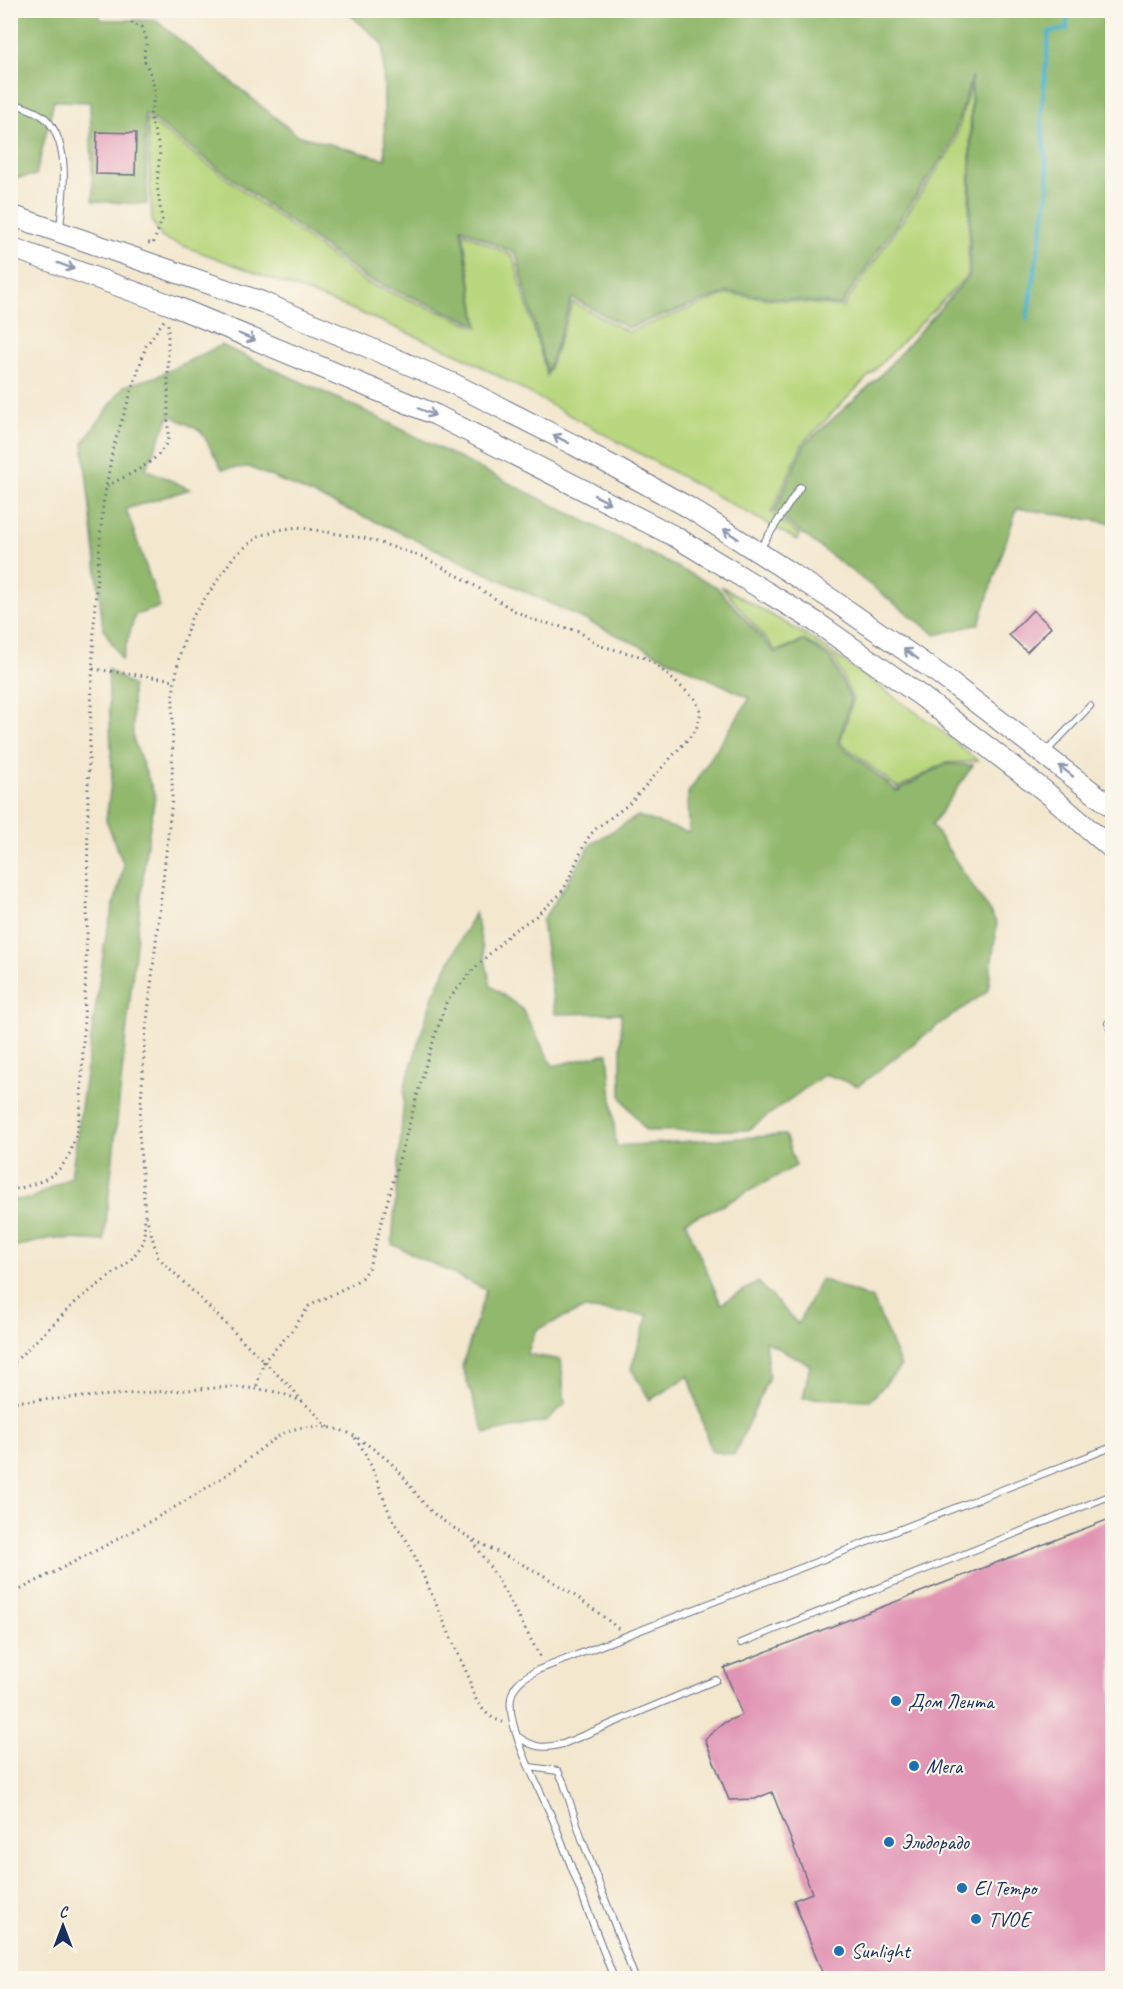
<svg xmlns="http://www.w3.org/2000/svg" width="1123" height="1989" font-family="Caveat,sans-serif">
  <rect width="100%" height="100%" fill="#fbf7ec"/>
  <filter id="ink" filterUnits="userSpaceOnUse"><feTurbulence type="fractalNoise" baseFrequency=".0167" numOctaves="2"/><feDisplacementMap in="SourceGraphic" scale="12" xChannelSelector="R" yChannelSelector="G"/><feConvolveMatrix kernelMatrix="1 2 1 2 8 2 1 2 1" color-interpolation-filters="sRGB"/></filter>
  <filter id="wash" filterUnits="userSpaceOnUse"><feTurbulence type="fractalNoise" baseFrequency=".008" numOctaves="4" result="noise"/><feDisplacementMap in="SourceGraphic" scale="24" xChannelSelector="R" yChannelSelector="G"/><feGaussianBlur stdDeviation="1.35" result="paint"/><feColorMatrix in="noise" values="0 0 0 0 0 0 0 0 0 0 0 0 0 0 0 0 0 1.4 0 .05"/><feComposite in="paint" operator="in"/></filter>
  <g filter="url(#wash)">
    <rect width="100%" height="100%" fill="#f3e7ce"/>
    <path fill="#b9d77e" stroke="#6a836e" stroke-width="1.5" d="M 971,83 L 968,275 L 803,443 L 771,513 L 800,535 L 797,540 L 460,355 L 349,308 L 162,238 L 152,221 L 147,119 L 367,283 L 478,327 L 463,232 L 513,256 L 547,376 L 573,302 L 628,332 L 728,294 L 843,307 L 954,145 Z
      M 721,586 L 808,636 L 934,725 L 978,761 L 945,763 L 898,788 L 840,742 L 853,700 L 835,659 L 804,640 L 776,651 Z"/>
    <path fill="#92b86d" stroke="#567466" stroke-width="1.5" d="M 43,10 L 95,10 L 102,20 L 155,20 L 297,135 L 385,159 L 383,44 L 346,11 L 449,11 L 457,21 L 458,10 L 1112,11 L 1112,523 L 1017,508 L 979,624 L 936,635 L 774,512 L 805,444 L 877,379 L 970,275 L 972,76 L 951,145 L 841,305 L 728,292 L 628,328 L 572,298 L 547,373 L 516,254 L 461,228 L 477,324 L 367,279 L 145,114 L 147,204 L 93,201 L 90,102 L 54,101 L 36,175 L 11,179 L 10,13 Z
      M 221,345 L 367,412 L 717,587 L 775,653 L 804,641 L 832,660 L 851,700 L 838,743 L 897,791 L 946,764 L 973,765 L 932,825 L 997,923 L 988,991 L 938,1025 L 858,1086 L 825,1074 L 748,1130 L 646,1131 L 621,1097 L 621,1013 L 555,1014 L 542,921 L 592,843 L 638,816 L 689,833 L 688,793 L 750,698 L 395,530 L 249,467 L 222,469 L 201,431 L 170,415 L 146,469 L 190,489 L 126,509 L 160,607 L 135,615 L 122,660 L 103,628 L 83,443 L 124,386 L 158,376 Z
      M 108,669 L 132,686 L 133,739 L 155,796 L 146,850 L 104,1241 L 52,1238 L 11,1248 L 11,1200 L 30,1199 L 71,1177 L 106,935 L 124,866 L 106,820 L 112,776 Z
      M 475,912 L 491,986 L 522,1009 L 553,1066 L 608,1053 L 616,1146 L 785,1135 L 796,1166 L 723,1205 L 685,1221 L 721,1304 L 758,1282 L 798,1324 L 821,1279 L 873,1299 L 901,1366 L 871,1400 L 803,1398 L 810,1365 L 765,1341 L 769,1377 L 734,1455 L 711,1451 L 689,1376 L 650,1400 L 631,1369 L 648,1315 L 583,1309 L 536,1330 L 527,1354 L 561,1360 L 565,1404 L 546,1421 L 485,1434 L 462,1367 L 486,1290 L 392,1244 L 405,1086 L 434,993 Z"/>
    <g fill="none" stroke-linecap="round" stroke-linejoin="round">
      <path stroke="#47afc6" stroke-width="4.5" d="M 1027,318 L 1049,186 L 1041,116 L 1049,32 L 1067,29 L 1067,10"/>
    </g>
    <g id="blocks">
      <path fill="#e194b4" d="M 97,132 L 136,133 L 135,175 L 96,174 Z
        M 1033,610 L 1051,627 L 1027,652 L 1009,635 Z
        M 1112,1518 L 1112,1978 L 814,1978 L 823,1975 L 794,1900 L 812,1893 L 772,1792 L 755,1799 L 729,1800 L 705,1739 L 725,1722 L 742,1715 L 724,1668 Z"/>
    </g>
  </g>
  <g filter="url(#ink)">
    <use href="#blocks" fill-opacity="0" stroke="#676f85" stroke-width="1.5"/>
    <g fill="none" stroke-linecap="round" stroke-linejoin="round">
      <g stroke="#676f85" stroke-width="8">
        <path id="service" d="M 10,103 C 22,106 41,112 49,122 C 71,151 63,194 60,228
          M 759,550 L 800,487
          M 1045,753 L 1090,706
          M 1112,1021 L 1108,1023 L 1112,1035
          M 741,1643 L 1112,1495
          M 517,1736 C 534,1748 542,1749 563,1744 L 716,1680
          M 530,1767 L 558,1771 L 563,1781 L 582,1839 L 635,1978
          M 614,1978 C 594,1928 576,1878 556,1827 C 544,1795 506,1731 511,1698 C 513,1683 526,1676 538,1670 L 1112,1447"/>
      </g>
      <g stroke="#676f85" stroke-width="22">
        <path id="primary" d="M 10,215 L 262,302 L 452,383 L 574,445 L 688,507 L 831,599 L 939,674 L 1112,807
          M 10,247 L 174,306 L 436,415 L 674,536 L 816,622 L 921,696 L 1046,792 L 1112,849"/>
      </g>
      <path stroke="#676f85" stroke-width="3" stroke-dasharray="1.5 4.5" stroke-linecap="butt" d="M 131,10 L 132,24 L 142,27 L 147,41 L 144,52 L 145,62 L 151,75 L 155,93 L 150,116 L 160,150 L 157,185 L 162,220 L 153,244 L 146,242
        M 107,486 C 128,474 159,464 168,439 L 168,322
        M 93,669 L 175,680
        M 10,1190 C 67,1180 74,1156 81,1104 L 87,937 L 88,785 L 95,602 L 103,505 L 113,448 L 146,346 L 165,319
        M 146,1216 L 158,1257 L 295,1392 L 303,1403
        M 10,1366 L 77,1301 L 130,1261 L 144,1242 L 145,1211 L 139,1134 L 145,1039 L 172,800 L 173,694 L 179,657 L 191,619 L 234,556 L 259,536 L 278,530 L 298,527 L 368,539 L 423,557 L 466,580 L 513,610 L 534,620 L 578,631 L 601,646 L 643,657 L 655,664 L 695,699 L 701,712 L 696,730 L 629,804 L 594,830 L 586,841 L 566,885 L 559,895 L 536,916 L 513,931 L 469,974 L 446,1003 L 428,1057 L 369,1267 L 361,1278 L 351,1285 L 309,1306 L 291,1332 L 264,1361 L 256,1388
        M 10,1402 L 230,1387 C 254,1388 284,1390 305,1404 C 313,1410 321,1420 329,1428
        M 355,1438 C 373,1461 379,1490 391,1516 C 395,1526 405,1536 411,1548 L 469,1678 C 472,1697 483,1717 503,1722
        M 473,1541 L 497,1578 L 542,1660
        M 10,1595 C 88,1554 168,1516 239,1466 C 258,1452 281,1429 305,1427 C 320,1425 341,1428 354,1436 C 366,1443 387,1458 397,1469 C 411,1485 421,1504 438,1517 C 470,1541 506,1555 541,1574 C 568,1590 594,1609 619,1629"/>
      <use href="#service" stroke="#fff" stroke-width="6"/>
      <use href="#primary" stroke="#fff" stroke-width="20"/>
    </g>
    <defs><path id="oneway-shaft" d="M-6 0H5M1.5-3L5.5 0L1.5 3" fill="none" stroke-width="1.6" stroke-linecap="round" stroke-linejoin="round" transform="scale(1.5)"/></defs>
    <g stroke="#8d97ae">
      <use href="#oneway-shaft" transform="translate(66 266) rotate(20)"/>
      <use href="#oneway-shaft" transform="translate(247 337) rotate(23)"/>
      <use href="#oneway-shaft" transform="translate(427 412) rotate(23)"/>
      <use href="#oneway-shaft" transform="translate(561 439) rotate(-153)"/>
      <use href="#oneway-shaft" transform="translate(602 499) rotate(27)"/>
      <use href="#oneway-shaft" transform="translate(731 534) rotate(-147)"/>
      <use href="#oneway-shaft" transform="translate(911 654) rotate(-145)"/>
      <use href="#oneway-shaft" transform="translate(1066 771) rotate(-142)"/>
    </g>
  </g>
  <g fill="#1f6fb2" stroke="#fbf7ec" stroke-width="2">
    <circle cx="896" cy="1701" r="6"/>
    <circle cx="914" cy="1766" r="6"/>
    <circle cx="889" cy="1842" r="6"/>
    <circle cx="962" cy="1888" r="6"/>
    <circle cx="976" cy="1919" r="6"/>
    <circle cx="839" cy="1951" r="6"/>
  </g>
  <g text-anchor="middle" stroke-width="4.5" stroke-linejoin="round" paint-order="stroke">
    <g font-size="21" fill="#1b2f5e" stroke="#fbf7ec" text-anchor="start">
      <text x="908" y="1708">Дом Лента</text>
      <text x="926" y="1773">Мега</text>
      <text x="901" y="1849">Эльдорадо</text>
      <text x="974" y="1895">El Tempo</text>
      <text x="988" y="1926">TVOE</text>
      <text x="851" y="1958">Sunlight</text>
    </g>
  </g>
  <rect width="1123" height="1989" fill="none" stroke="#fbf7ec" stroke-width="36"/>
  <g transform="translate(63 1926)" stroke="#fbf7ec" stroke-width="4.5" paint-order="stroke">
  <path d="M0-4.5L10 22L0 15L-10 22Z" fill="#1b2f5e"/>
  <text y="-9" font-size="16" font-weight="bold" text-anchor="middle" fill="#1b2f5e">С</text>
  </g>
</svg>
